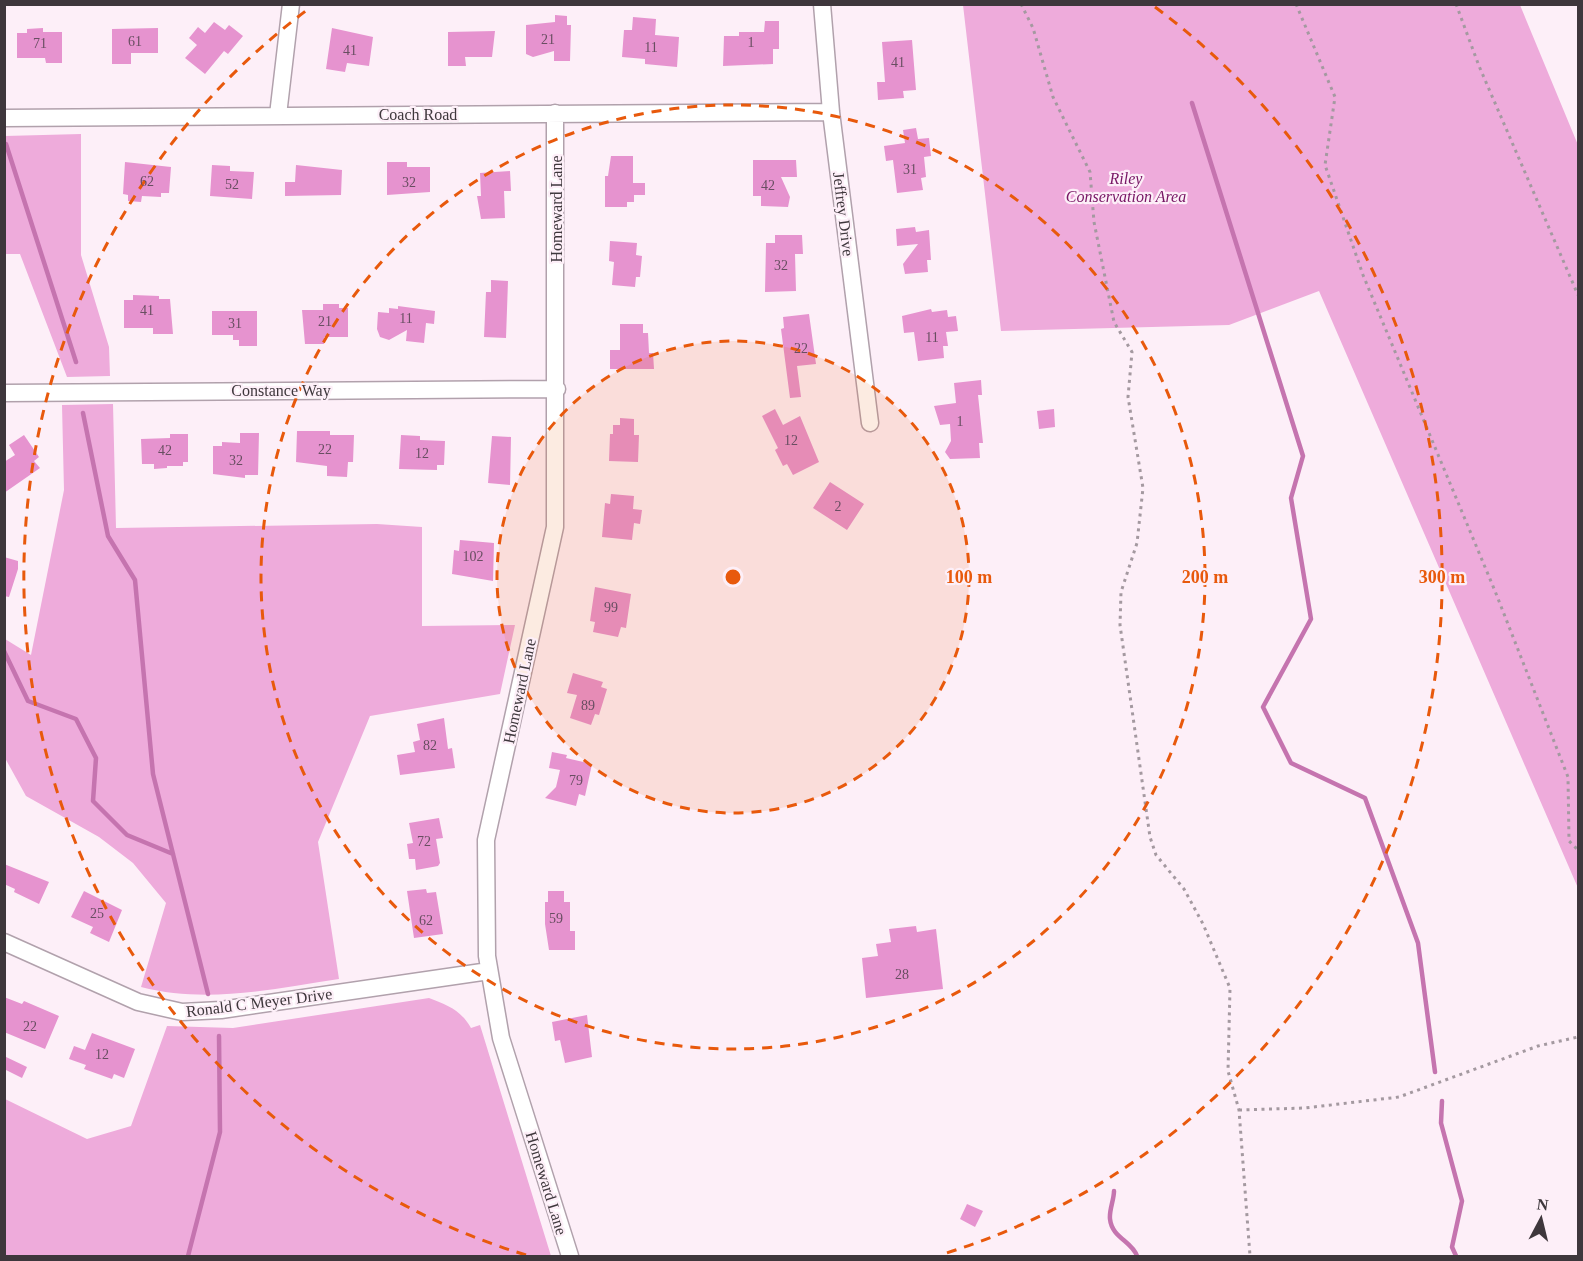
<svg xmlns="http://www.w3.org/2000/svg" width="1583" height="1261" font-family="Georgia,serif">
  <rect width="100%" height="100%" fill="#fdeff8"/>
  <path fill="#eeabdb" d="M 963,5 L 1520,5 L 1578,145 L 1578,888 L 1319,291 L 1229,325 L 1001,331 Z
    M 81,134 L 81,255 L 109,347 L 110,376 L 67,377 L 20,254 L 5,254 L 5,136 Z
    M 113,404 L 116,528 L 377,524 L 422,527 L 422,626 L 515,625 L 500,694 L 370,716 L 318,842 L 339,979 C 273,989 207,1004 141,987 L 166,903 L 133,863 L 99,837 L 26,796 L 5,758 L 5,639 L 31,655 L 64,490 L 62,405 Z
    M 429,998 C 447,1005 461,1010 471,1028 L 480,1025 L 551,1256 L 5,1256 L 5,1099 L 87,1139 L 131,1126 L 167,1026 L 233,1028 Z"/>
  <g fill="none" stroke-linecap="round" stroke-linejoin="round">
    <path stroke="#c574af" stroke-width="4.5" d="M 1192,103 L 1303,456 L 1291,498 L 1311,619 L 1263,707 L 1291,763 L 1365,798 L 1418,943 L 1435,1072
      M 6,144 L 76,362
      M 83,413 L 108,536 L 135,580 L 153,774 L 208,994
      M 4,651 L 28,701 L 76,719 L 96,758 L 93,801 L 127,835 L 173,854
      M 1442,1101 L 1441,1123 L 1462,1201 L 1452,1247 L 1456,1256
      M 1114,1191 C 1114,1200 1109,1210 1110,1219 C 1112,1238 1132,1241 1137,1256
      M 188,1256 L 220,1132 L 219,1036"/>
  </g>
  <path fill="#e693cf" d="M 555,15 L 567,16 L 567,25 L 571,25 L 570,61 L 554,61 L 554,51 L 533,57 L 526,54 L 526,25 L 555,22 Z
    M 633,17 L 656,19 L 655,35 L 679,37 L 677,67 L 645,64 L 645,59 L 622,57 L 624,30 L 632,30 Z
    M 765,21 L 779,21 L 779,49 L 773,49 L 773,64 L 723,66 L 724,36 L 739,36 L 739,32 L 764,32 Z
    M 214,22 L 225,30 L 229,25 L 243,36 L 228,54 L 224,51 L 205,74 L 185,58 L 197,45 L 189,38 L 198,27 L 205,33 Z
    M 43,28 L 43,32 L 62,32 L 62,63 L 46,63 L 45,58 L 17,58 L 17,33 L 27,33 L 27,29 Z
    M 158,28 L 158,53 L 131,53 L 131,64 L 112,64 L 112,29 Z
    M 332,28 L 373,37 L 369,66 L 347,63 L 345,72 L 326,69 Z
    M 495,31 L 492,57 L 465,57 L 466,66 L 448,66 L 448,32 Z
    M 912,40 L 916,90 L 903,91 L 904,98 L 878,100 L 877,82 L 885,82 L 882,42 Z
    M 916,128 L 918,139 L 929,138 L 931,156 L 924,157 L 926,177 L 921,178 L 923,190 L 897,193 L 893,160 L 886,161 L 884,146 L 905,143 L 903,130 Z
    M 611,156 L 633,156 L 633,183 L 645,183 L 645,195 L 634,195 L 634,202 L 627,202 L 627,207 L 605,207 L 605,176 L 608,176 Z
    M 753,160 L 796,160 L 797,177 L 781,177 L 790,197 L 788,207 L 761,206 L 761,196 L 753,196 Z
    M 125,162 L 171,167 L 169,193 L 161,193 L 161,197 L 142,196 L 141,202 L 128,201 L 128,195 L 123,194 Z
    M 387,162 L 407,162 L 407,167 L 430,167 L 430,192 L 387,195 Z
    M 212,165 L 230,166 L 230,171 L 254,172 L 252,199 L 210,196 Z
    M 296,165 L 342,170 L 341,195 L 285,196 L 285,182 L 295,182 Z
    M 510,171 L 511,191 L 504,191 L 505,218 L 481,219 L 477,196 L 481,196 L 480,173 Z
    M 915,227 L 916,232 L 929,230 L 931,260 L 927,260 L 928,272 L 905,274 L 903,264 L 918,244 L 897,246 L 896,229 Z
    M 775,235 L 802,235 L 803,254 L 795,254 L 796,291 L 765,292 L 766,243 L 775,243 Z
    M 610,241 L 637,243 L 636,255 L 642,256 L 640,277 L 636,277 L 635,287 L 612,285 L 614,262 L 609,261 Z
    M 491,280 L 508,281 L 506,338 L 484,337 L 486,292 L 491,292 Z
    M 133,295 L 159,296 L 159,299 L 170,299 L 173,334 L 153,334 L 153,328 L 124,328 L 124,300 L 133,300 Z
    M 323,304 L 339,304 L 339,308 L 348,308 L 348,337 L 324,337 L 324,344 L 305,344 L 302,310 L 323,310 Z
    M 398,306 L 435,311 L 434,324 L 426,323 L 424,343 L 406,341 L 407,330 L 389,340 L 380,337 L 377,329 L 378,312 L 389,313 L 389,308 L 398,309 Z
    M 931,309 L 932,312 L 947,310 L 948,317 L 956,316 L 958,331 L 946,332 L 948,346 L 943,346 L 944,358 L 918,361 L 914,332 L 904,333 L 902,316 Z
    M 212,311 L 257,311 L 257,346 L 239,346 L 239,340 L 233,340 L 233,335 L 212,335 Z
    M 809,314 L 816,364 L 797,366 L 801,397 L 790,398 L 781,329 L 784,328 L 783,317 Z
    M 620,324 L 643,324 L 643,333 L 648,333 L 649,353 L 653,353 L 654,369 L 610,369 L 610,350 L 620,350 Z
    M 981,380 L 982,395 L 978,395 L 983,443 L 979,443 L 980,458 L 950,459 L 945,452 L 951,441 L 950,424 L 940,425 L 934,406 L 956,403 L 954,383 Z
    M 775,409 L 783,425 L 800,416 L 819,462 L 793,475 L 787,464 L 783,466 L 775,450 L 778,448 L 762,416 Z
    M 1054,409 L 1055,427 L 1039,429 L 1037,411 Z
    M 620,418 L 634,419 L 634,435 L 639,435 L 638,462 L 609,461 L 610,434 L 613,434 L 613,425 L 620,425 Z
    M 297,431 L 330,431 L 330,435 L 354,435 L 353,462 L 348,462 L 347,477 L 327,476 L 327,466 L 296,462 Z
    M 240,433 L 259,433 L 258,475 L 245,475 L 245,478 L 213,474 L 213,446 L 222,446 L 222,442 L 240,443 Z
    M 170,434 L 188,434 L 188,462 L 183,462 L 183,466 L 167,466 L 167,468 L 154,469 L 154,464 L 142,464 L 141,439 L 170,438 Z
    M 24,435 L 39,457 L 34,461 L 40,468 L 4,493 L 4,462 L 15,455 L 9,445 Z
    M 401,435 L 420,436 L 420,440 L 445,441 L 444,465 L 437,465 L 437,470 L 399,469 Z
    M 492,436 L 511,437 L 510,485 L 488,483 Z
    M 830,482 L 864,504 L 847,530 L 813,508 Z
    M 611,494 L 634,496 L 633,509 L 642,510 L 640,524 L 634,523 L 632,540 L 602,537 L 605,503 L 610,504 Z
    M 460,540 L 494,543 L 493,581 L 452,574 L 454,550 L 459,551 Z
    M 4,557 L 18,561 L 18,569 L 9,597 L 4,596 Z
    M 595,587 L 631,594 L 626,628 L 621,627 L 618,637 L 593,632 L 595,622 L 590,621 Z
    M 573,673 L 603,682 L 601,687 L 607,689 L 599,715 L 595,714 L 591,725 L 570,718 L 577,695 L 567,693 Z
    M 444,718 L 448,749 L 452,748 L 455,768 L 400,775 L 397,755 L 415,752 L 413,742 L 420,740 L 417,724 Z
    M 552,752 L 567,755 L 566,758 L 592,764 L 585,796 L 579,794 L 576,806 L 545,798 L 556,787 L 560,770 L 549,768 Z
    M 439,818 L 443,838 L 436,839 L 440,863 L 438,866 L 416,870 L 415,859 L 409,859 L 407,844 L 413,843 L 409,823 Z
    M 4,864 L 49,882 L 39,904 L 14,892 L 15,889 L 4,884 Z
    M 426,889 L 427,893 L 436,892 L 443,934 L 414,938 L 407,891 Z
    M 84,891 L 122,910 L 109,942 L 90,933 L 93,927 L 71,917 Z
    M 548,891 L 564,891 L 564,902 L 570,902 L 570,931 L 575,931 L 575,950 L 549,950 L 545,924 L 545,902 L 548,902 Z
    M 916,926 L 917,932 L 936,929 L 943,989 L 866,998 L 862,958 L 878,956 L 876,944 L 891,942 L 889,929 Z
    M 4,997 L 22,1004 L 24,1001 L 59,1016 L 45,1049 L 4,1032 Z
    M 587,1015 L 592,1057 L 565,1063 L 560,1040 L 555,1041 L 552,1022 Z
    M 92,1033 L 135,1049 L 124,1078 L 114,1074 L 112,1079 L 84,1069 L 86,1065 L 69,1059 L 74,1046 L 85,1050 Z
    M 4,1056 L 27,1067 L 22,1078 L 4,1069 Z
    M 967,1204 L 983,1211 L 975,1227 L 960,1219 Z"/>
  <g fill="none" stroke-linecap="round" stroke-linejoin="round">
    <g stroke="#b1a1ac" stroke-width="19">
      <path id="street" d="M 822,4 L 831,112 L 870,423
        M 555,113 L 555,527 L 486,840 L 487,956 L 501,1038 L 570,1256
        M 278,115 L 291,4
        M 4,118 L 831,112
        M 4,393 L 557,389
        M 4,942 L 138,1002 L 182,1012 L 221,1010 L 489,971"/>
    </g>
    <path stroke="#a499a0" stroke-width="3" stroke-dasharray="3 4.5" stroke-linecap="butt" d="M 1021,4 L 1033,28 L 1053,97 L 1090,172 L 1094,222 L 1114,322 L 1132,352 L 1128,397 L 1143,488 L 1137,543 L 1121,592 L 1120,625 L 1150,837 L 1156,855 L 1184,889 L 1203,924 L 1230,988 L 1228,1071 L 1239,1110 L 1250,1256
      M 1296,4 L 1335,97 L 1325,165 L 1363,275 L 1495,591 L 1568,777 L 1569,841 L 1578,850
      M 1456,4 L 1479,66 L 1578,295
      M 1239,1110 L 1305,1108 L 1399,1097 L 1538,1046 L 1578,1037"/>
    <use href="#street" stroke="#fff" stroke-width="16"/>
  </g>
  <circle cx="733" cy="577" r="236" fill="#e8590c" fill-opacity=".12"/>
  <g fill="none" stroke="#e8590c" stroke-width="3" stroke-dasharray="10 8">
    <circle cx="733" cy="577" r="236"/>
    <circle cx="733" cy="577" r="472"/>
    <path d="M526 1255A709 709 0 0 1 311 7M1155 7A709 709 0 0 1 940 1255"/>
  </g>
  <g text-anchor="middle" stroke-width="4.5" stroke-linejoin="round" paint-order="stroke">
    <g font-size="14" fill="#684e61">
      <text x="548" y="44">21</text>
      <text x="135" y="46">61</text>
      <text x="751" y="47">1</text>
      <text x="40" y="48">71</text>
      <text x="651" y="52">11</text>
      <text x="350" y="55">41</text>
      <text x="898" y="67">41</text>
      <text x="910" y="174">31</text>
      <text x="147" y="186">62</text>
      <text x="409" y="187">32</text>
      <text x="232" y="189">52</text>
      <text x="768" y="190">42</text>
      <text x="781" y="270">32</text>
      <text x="147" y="315">41</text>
      <text x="406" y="323">11</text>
      <text x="325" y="326">21</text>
      <text x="235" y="328">31</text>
      <text x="932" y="342">11</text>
      <text x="801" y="353">22</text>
      <text x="960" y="426">1</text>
      <text x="791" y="445">12</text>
      <text x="325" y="454">22</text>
      <text x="165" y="455">42</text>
      <text x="422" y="458">12</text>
      <text x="236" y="465">32</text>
      <text x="838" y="511">2</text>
      <text x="473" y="561">102</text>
      <text x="611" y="612">99</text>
      <text x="588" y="710">89</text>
      <text x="430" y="750">82</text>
      <text x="576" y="785">79</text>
      <text x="424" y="846">72</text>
      <text x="97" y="918">25</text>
      <text x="556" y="923">59</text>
      <text x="426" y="925">62</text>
      <text x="902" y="979">28</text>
      <text x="30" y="1031">22</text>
      <text x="102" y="1059">12</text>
    </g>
    <g font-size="16" fill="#3e373c" stroke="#fdeff8">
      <text x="418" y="120">Coach Road</text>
      <text transform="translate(556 209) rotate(-90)" y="6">Homeward Lane</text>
      <text transform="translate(844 214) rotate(83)" y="6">Jeffrey Drive</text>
      <text x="281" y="396">Constance Way</text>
      <text transform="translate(519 691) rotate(-78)" y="6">Homeward Lane</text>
      <text transform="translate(259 1002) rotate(-7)" y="6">Ronald C Meyer Drive</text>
      <text transform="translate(547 1183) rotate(73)" y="6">Homeward Lane</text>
    </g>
    <g font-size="16" font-style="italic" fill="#771564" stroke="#fdeff8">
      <text x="1126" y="184">Riley<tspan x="1126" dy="18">Conservation Area</tspan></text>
    </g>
  </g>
  <circle cx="733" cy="577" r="9" fill="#e8590c" stroke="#fdeff8" stroke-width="3"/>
  <g font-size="18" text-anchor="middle" font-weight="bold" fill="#e8590c" stroke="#fdeff8" stroke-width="4.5" stroke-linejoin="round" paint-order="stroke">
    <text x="969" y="583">100 m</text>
    <text x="1205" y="583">200 m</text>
    <text x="1442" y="583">300 m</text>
  </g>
  <rect width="1583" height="1261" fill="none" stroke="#3e373c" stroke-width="12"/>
  <g transform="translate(1541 1219) rotate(7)" stroke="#fdeff8" stroke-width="4.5" paint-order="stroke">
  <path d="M0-4.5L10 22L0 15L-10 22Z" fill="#3e373c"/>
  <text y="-9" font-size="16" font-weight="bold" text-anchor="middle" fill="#3e373c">N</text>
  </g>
</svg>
